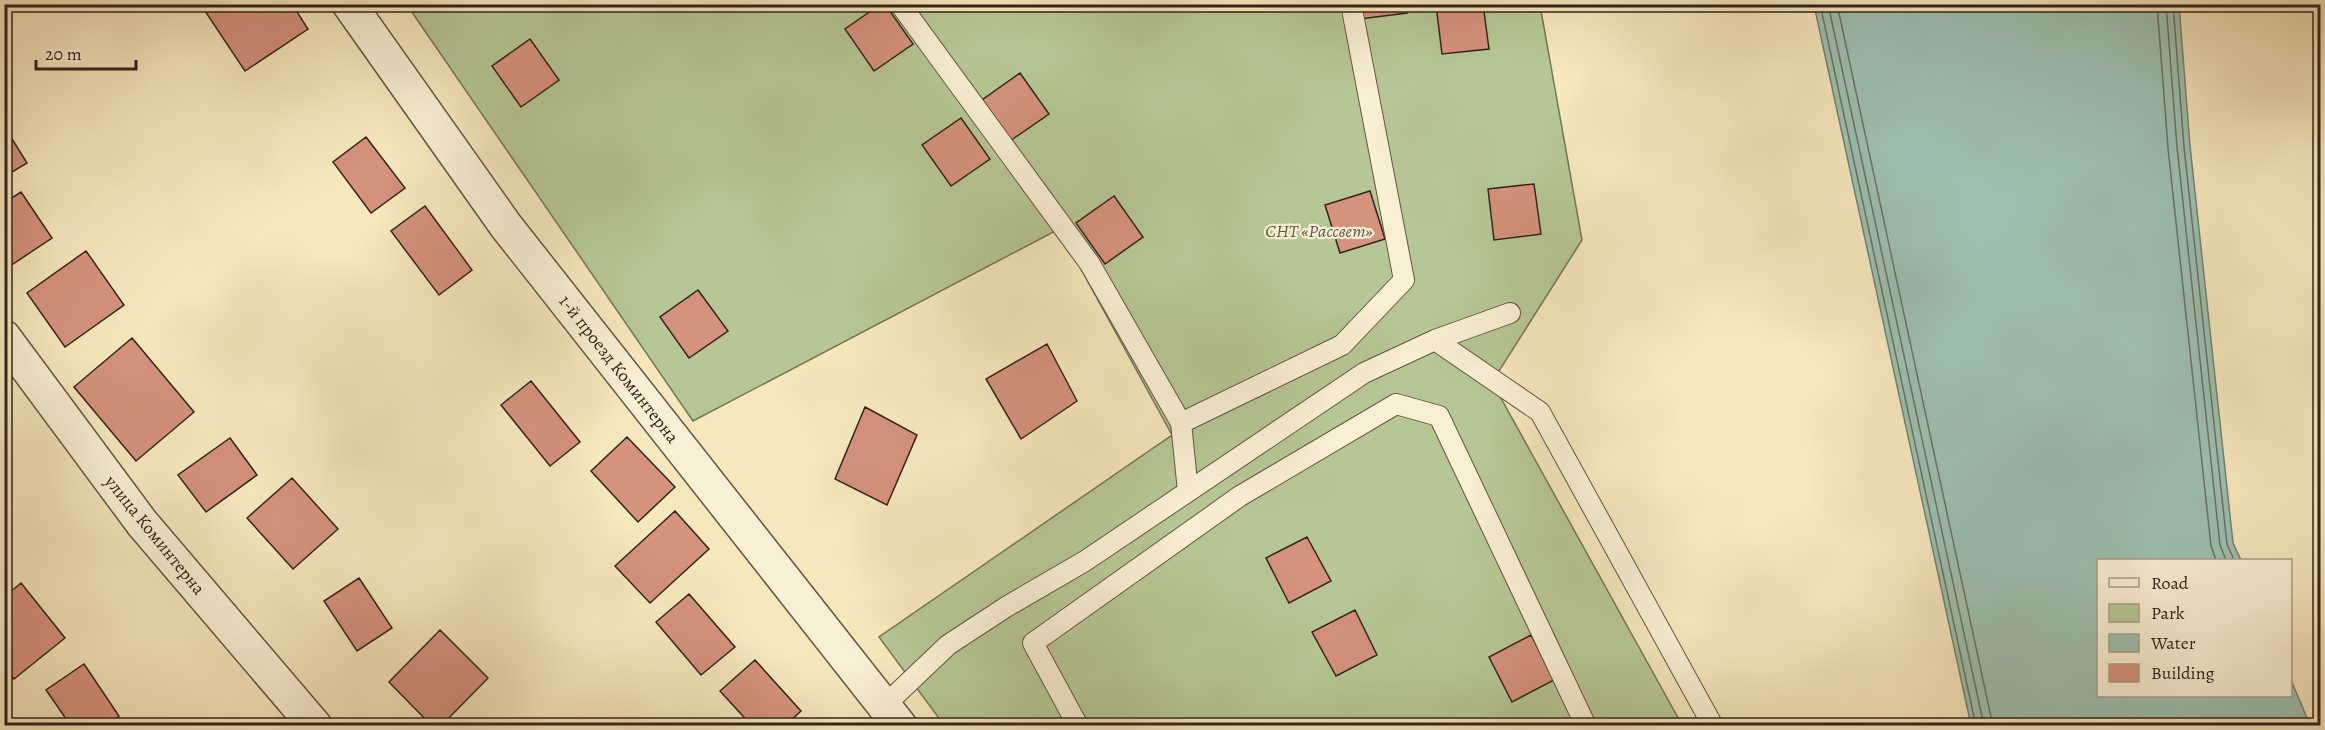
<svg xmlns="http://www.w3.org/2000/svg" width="2325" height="730" font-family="Alegreya,serif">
  <rect width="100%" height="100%" fill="#f6e7bd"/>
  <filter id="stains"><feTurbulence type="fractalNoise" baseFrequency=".00333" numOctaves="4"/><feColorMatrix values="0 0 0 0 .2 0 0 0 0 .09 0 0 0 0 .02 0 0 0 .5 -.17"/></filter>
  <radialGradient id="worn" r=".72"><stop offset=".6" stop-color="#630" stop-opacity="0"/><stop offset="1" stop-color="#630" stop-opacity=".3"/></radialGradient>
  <path fill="#b6c795" stroke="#747559" stroke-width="1.5" d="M 407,5 L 1540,5 L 1582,240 L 1492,382 L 1682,725 L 944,725 L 879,637 L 1172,435 L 1059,229 L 693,421 Z"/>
  <path fill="#9dc0af" stroke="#728175" stroke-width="1.5" d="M 1814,5 L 2179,5 L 2190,146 L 2233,543 L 2241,560 L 2098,560 L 2098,696 L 2290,696 L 2291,680 L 2310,725 L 1971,725 Z"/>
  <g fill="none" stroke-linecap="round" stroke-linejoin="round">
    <path stroke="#687266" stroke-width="1.5" d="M 1820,4 L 1976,726
      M 1828,4 L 1984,726
      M 1837,4 L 1993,726
      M 2157,4 L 2168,148 L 2211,546 L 2216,560
      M 2166,4 L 2177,147 L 2220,545 L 2226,560
      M 2173,4 L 2184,147 L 2227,544 L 2234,560"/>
  </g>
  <path fill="#d5927d" stroke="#32231d" stroke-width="1.5" d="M 209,4 L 292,4 L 308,29 L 245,71 L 203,8 Z
    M 555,4 L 572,4 L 561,12 Z
    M 881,4 L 885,4 L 913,44 L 874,71 L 845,29 Z
    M 1358,4 L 1405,4 L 1407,13 L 1360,19 Z
    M 1483,4 L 1489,49 L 1442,54 L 1436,5 Z
    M 530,39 L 559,80 L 521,107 L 492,66 Z
    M 1020,73 L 1049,114 L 1010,141 L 982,100 Z
    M 961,118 L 990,159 L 951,186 L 922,145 Z
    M 4,126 L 27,163 L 4,177 Z
    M 366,137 L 405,188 L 371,213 L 333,162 Z
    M 1534,184 L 1541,234 L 1494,240 L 1488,189 Z
    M 1370,191 L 1385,239 L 1340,253 L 1325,205 Z
    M 21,192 L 52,238 L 4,270 L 4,203 Z
    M 1114,196 L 1143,237 L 1105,264 L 1076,223 Z
    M 425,206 L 472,270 L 439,295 L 391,231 Z
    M 86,251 L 124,305 L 65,347 L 27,293 Z
    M 698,290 L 728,331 L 689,358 L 660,317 Z
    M 132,338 L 194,412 L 136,461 L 74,387 Z
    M 1047,344 L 1077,401 L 1021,439 L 986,379 Z
    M 531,381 L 580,442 L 550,466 L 501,405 Z
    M 865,407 L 917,435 L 887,505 L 835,479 Z
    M 627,437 L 675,487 L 638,522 L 591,471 Z
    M 230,438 L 257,475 L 206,512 L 178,475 Z
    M 292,478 L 338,529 L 293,569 L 247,518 Z
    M 675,511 L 709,549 L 650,603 L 615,566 Z
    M 1307,537 L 1331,581 L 1289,603 L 1266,558 Z
    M 359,578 L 392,628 L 357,651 L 324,601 Z
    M 21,583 L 65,638 L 14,679 L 4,668 L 4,597 Z
    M 689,594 L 735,647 L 701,675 L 656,622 Z
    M 1355,610 L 1377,655 L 1336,676 L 1312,632 Z
    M 440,630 L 488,678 L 441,726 L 432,726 L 389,682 Z
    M 1531,635 L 1554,680 L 1512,702 L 1489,657 Z
    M 755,660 L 801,711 L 785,726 L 752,726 L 720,691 Z
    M 84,664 L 119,716 L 106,726 L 71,726 L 46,690 Z"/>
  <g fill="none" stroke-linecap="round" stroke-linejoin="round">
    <g stroke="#635445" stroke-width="22">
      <path id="service" d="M 900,4 L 1090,264 L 1181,423 L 1188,491
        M 1435,340 L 1540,412 L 1713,726
        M 1181,423 L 1342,345 L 1404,280 L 1351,4
        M 885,705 L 948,645 L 1006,607 L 1085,561 L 1364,373 L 1435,340 L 1510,313
        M 1078,726 L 1033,643 L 1240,496 L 1396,404 L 1439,416 L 1586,726"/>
    </g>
    <g stroke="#635445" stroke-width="36">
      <path id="minor" d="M 349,4 L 506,226 L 900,726"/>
    </g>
    <g stroke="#635445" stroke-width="36">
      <path id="tertiary" d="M 4,337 L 142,523 L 315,726"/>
    </g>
    <use href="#service" stroke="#f9efd4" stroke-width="20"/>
    <use href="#minor" stroke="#f9efd4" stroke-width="33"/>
    <use href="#tertiary" stroke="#f9efd4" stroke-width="33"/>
  </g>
  <g text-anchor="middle" stroke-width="4.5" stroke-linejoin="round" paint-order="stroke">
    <g font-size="18" font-style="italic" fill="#5a5441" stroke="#f9efd4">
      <text x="1319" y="237">СНТ «Рассвет»</text>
    </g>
    <g font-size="18" fill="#32231d" stroke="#f9efd4">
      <text transform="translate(619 369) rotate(52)" y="6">1-й проезд Коминтерна</text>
      <text transform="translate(155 535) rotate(51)" y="6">улица Коминтерна</text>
    </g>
  </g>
  <rect width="2325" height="730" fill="none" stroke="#f6e7bd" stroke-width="24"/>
  <rect x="6" y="6" width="2313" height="718" fill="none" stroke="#32231d" stroke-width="3"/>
  <rect x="12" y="12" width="2301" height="706" fill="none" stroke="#32231d" stroke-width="1.5"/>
  <rect x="2097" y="559" width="195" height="138" fill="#f9efd4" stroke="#a99d8b" stroke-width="1.5"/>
  <rect x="2109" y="578" width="30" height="9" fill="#f9efd4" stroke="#a99d8b" stroke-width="1.5"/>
  <text x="2151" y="589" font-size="18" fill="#32231d">Road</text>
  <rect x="2109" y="604" width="30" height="18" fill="#b6c795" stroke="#a99d8b" stroke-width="1.5"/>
  <text x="2151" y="619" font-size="18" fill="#32231d">Park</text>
  <rect x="2109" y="634" width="30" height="18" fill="#9dc0af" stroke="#a99d8b" stroke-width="1.5"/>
  <text x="2151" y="649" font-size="18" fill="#32231d">Water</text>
  <rect x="2109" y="664" width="30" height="18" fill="#d5927d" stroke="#a99d8b" stroke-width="1.5"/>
  <text x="2151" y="679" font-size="18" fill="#32231d">Building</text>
  <path d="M36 60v9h100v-9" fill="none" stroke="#32231d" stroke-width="3"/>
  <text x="45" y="60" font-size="18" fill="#32231d" stroke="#f9efd4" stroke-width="4.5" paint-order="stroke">20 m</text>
  <rect width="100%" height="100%" filter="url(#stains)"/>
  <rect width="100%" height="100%" fill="url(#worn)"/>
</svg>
